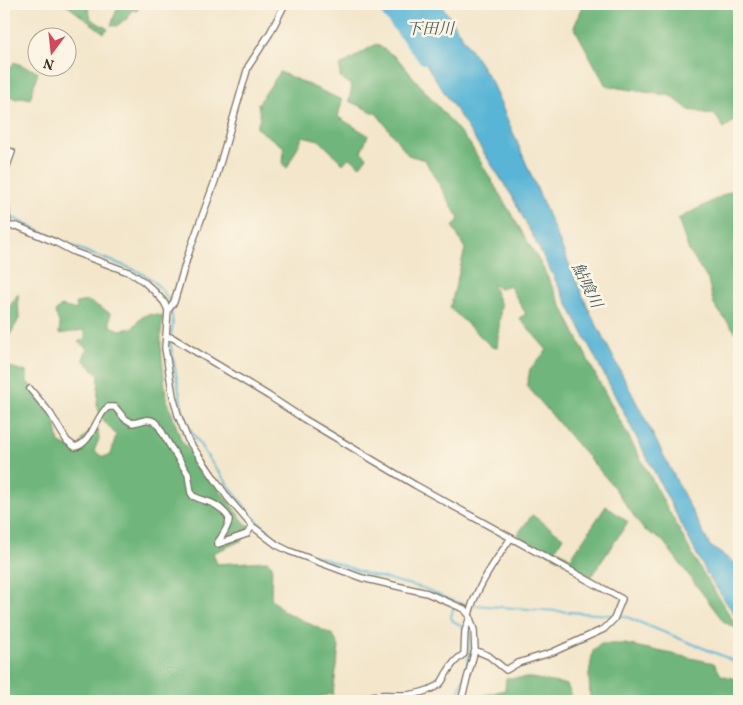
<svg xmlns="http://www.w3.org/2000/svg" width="743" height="705" font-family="Vollkorn,'Noto Serif JP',serif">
  <rect width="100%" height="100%" fill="#fcf5e5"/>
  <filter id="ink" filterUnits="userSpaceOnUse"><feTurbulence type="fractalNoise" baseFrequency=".02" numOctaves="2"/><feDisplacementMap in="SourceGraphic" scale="10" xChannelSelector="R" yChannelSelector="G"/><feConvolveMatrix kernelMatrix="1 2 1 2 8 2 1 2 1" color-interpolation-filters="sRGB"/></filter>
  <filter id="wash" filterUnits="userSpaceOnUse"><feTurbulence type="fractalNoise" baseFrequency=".0096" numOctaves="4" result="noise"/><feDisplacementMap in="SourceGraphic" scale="20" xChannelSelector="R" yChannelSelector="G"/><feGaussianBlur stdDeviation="1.12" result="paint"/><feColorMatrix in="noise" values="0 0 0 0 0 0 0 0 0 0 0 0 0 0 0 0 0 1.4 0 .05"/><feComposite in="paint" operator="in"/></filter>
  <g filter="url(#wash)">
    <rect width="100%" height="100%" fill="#f3e6cb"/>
    <path fill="#70b67b" stroke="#56704c" d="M 65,4 L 83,4 L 88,8 L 91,19 L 108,29 L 104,33 Z
      M 119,4 L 140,4 L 137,11 L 131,10 L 128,19 L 124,20 L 117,26 L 111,25 Z
      M 584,4 L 739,4 L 739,115 L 737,119 L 724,128 L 715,115 L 689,110 L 671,96 L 606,86 L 574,27 Z
      M 376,44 L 397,58 L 470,144 L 542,266 L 596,376 L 698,565 L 739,630 L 724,622 L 663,541 L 643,529 L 613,486 L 527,386 L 530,369 L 547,350 L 519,318 L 526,314 L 509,285 L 500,289 L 492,284 L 501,305 L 497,348 L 492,347 L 450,308 L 465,249 L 453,227 L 459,219 L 425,160 L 408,155 L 377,114 L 349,101 L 352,86 L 340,77 L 340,66 Z
      M 14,62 L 38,72 L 30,99 L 23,97 L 16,99 L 4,93 L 4,71 L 8,73 Z
      M 280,72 L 342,100 L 338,117 L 368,135 L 361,152 L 367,157 L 360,166 L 349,157 L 343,164 L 319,140 L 303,136 L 287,168 L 283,165 L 284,147 L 256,128 L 260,117 L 258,104 Z
      M 739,187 L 739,335 L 737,334 L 714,305 L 708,280 L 689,251 L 678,219 Z
      M 18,294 L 19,319 L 4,345 L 4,327 L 6,325 L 4,315 Z
      M 88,301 L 110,313 L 110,326 L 120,330 L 133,328 C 144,313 145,313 163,316 L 161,332 L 161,348 L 166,396 L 181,440 L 245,523 L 249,526 L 243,540 L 213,553 L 217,564 L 267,561 L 272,565 L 271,599 L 285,612 L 333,635 L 339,647 L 333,694 L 302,700 L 301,701 L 4,701 L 4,364 L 7,366 L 27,372 L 27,382 L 41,395 L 53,411 L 59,443 L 78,450 L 84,437 L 98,429 L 99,439 L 94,451 L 103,457 L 111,455 L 116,435 L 101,417 L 97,405 L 99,375 L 83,360 L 87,348 L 78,342 L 86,338 L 84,330 L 59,334 L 60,325 L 55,312 L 61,306 L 77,310 L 76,303 Z
      M 606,506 L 628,522 L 591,577 L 517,535 L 532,515 L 563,537 L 556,549 L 571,558 Z
      M 599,644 L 625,644 L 714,663 L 721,675 L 739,680 L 739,701 L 590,701 L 589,674 L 593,651 Z
      M 506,678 L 532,678 L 567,685 L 574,701 L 467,701 L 468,699 L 505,690 Z"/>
    <path fill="#58b5d6" stroke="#4a707a" d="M 380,4 L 441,4 L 491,81 L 587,306 L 710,546 L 739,566 L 739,621 L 707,574 L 512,196 L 405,32 Z"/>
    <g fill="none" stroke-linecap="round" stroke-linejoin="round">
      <path stroke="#58b5d6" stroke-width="2" d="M 4,221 L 13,218 C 37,229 62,242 87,252 C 106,260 127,265 145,275 C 155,281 166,293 170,304
        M 171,309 L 173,323 L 170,342 L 183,412 L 189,427 L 209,459 L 252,516 L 276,538 L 289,546 L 367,574 L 423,588 L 455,602 L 470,605
        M 474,605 L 624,616 L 725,657 L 739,664
        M 450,701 L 456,698 L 466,672 L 470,649 L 470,632 L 452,620 L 451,616 L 454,606"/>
      <path stroke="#58b5d6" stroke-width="12" d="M 381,4 L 424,58"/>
    </g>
  </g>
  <g filter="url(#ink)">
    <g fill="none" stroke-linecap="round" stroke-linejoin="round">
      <g stroke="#7b6c5b" stroke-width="8">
        <path id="street" d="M 4,149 L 12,152 L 4,174
          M 4,186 L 8,226
          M 4,227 L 17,226 L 55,242 L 74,252 L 131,273 L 143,281 L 154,291 L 164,302 L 168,310 L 165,348 L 173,396 L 178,415 L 188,440 L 228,498 L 252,526 L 277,545 L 289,551 L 362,578 L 427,593 L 464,609 L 469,615 L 474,630 L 475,650 L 461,701
          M 168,310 L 174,302 L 188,255 L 215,181 L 248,67 L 270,33 L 285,4
          M 166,336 L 173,338 L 269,396 L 304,419 L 415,485 L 622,599 L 614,619 L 604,629 L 553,652 L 518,663 L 506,670 L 489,656 L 475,650
          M 30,389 L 50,413 L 67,441 L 75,447 C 93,443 95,416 108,407 L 115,407 L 124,418 L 132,423 C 143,422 146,416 157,423 L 170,446 L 188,474 L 191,493 L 193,496 C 205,502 215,501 225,513 C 227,515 229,517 229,520 C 229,525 221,538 218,542 L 218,544 L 247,534 L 252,526
          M 469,615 C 474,591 496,559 511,538
          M 362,701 C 375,691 392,696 407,695 C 417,694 428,691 437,686 C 443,683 444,676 448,671 C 452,664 458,658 464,654 L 465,631 L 470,617"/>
      </g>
      <use href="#street" stroke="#fff" stroke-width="5.5"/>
    </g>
  </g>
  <g text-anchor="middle" stroke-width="5" stroke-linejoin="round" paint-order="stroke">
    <g font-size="16" font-style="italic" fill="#455b5e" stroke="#fcf5e5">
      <text x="430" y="34">下田川</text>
      <text transform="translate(588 285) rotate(64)" y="6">鮎喰川</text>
    </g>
  </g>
  <rect width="743" height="705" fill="none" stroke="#fcf5e5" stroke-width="20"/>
  <g transform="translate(52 52) rotate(195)"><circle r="24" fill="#fcf5e5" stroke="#afa495"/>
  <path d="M0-4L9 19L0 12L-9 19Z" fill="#d1495b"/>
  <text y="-8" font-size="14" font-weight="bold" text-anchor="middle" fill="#3b2a1e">N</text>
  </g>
</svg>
